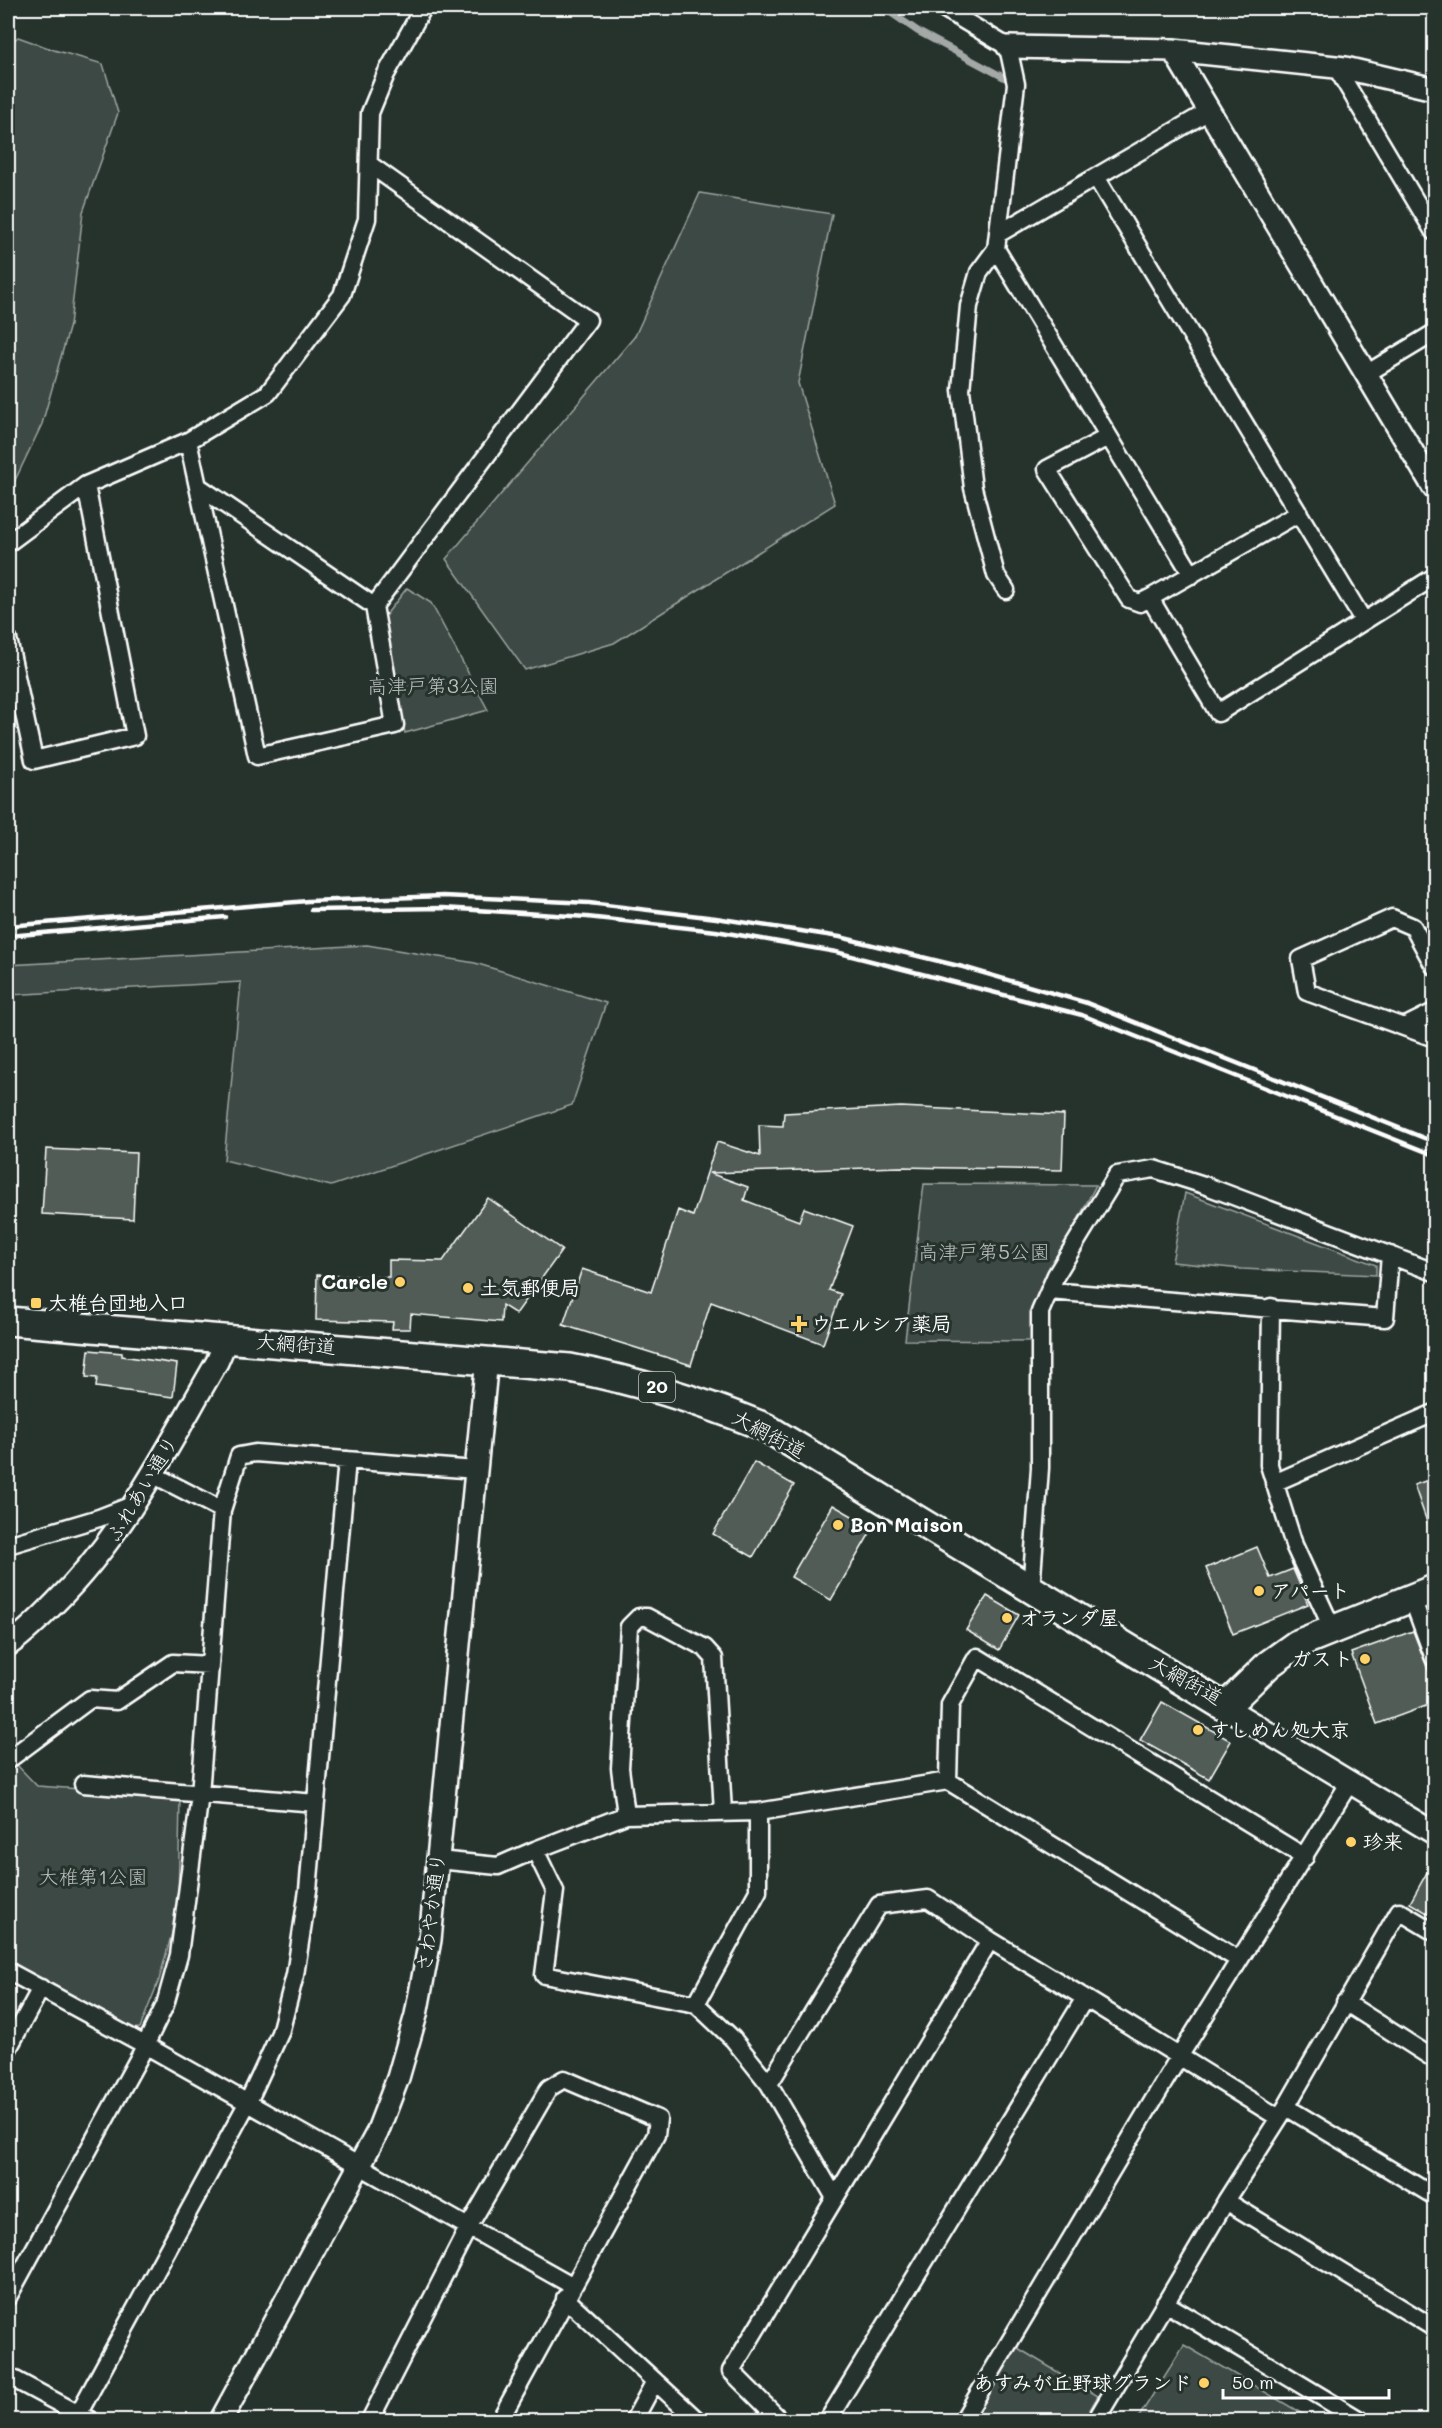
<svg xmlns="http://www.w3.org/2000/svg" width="1442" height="2428" font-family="Mali,'Klee One',sans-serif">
  <rect width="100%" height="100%" fill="#26332d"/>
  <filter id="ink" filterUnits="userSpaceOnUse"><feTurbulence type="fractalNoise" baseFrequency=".0167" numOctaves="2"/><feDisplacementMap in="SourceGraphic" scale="12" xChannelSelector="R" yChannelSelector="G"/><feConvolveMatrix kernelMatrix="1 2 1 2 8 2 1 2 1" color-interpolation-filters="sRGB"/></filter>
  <g filter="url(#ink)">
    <path fill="#3e4944" stroke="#9ea4a2" stroke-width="1.5" d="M 18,37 L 54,50 L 103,64 L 118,113 L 83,212 L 70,325 L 42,424 L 8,495 L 8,45 Z
      M 700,193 L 832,214 L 798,383 L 835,504 L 614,643 L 525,670 L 446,559 L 635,336 Z
      M 407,588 L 431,603 L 488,710 L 405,733 L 381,621 Z
      M 367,945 L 475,963 L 606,1003 L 572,1105 L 331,1186 L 224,1160 L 241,982 L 8,995 L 8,965 Z
      M 924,1184 L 1096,1185 L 1035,1302 L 1032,1341 L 905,1340 Z
      M 1185,1193 L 1376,1265 L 1376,1275 L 1242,1269 L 1172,1262 Z
      M 16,1764 L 37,1786 L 180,1796 L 178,1911 L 159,1980 L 140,2028 L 130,2029 L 8,1966 L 8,1772 Z
      M 1184,2345 L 1313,2420 L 1137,2420 Z
      M 1016,2347 L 1098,2396 L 1084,2420 L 971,2420 Z"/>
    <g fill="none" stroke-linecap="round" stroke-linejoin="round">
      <path stroke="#a4a9a7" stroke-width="7" d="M 884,8 L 919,32 L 1005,78"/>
    </g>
    <path fill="#515c57" stroke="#fff" stroke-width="1.5" d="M 901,1107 L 1064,1115 L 1062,1170 L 900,1167 L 709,1173 L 748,1187 L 744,1200 L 799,1221 L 804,1208 L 853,1226 L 829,1290 L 841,1294 L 823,1344 L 711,1302 L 691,1365 L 563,1325 L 582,1269 L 651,1292 L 678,1210 L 693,1216 L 717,1142 L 760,1156 L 759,1125 L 783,1126 L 784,1113 Z
      M 46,1149 L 136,1153 L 133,1219 L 42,1214 Z
      M 488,1198 L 562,1250 L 516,1314 L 502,1305 L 501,1322 L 411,1314 L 410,1329 L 392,1329 L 393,1322 L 316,1320 L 317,1275 L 389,1277 L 389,1260 L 443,1261 Z
      M 89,1350 L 122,1353 L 122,1356 L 177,1364 L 173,1397 L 96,1387 L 97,1378 L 86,1377 Z
      M 754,1462 L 794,1485 L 753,1557 L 713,1534 Z
      M 1434,1478 L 1434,1536 L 1432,1536 L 1414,1485 Z
      M 833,1505 L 873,1528 L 831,1600 L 791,1577 Z
      M 1257,1547 L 1270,1578 L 1293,1569 L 1308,1604 L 1233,1634 L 1206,1568 Z
      M 987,1596 L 1019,1615 L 999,1650 L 966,1630 Z
      M 1413,1631 L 1434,1685 L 1434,1703 L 1377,1724 L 1351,1653 Z
      M 1162,1702 L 1231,1741 L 1209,1779 L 1140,1740 Z
      M 1434,1860 L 1434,1917 L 1410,1903 Z"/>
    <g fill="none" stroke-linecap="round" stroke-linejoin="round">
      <g stroke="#fff" stroke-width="21">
        <path id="minor" d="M 943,8 L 1008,47 L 1016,84 L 996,249 L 979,272 L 969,306 L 961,390 L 973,488 L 996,575 L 1006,590
          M 1336,67 L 1434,232
          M 369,164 L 588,320 L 374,606
          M 1096,177 L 1363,620
          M 998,234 L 1209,111
          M 996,249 L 1192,575
          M 1366,374 L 1434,333
          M 1108,437 L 1047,469 L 1129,599 L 1140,603 L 1150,598
          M 188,441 L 257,756 L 395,725 L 374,606 L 198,486
          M 1299,513 L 1150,598 L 1218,713 L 1434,577
          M 8,543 L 86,485 L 188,441 L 268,393 L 342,295 L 367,219 L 370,113 L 386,74 L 423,8
          M 8,639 L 34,760 L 135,736 L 86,485
          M 1434,966 L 1413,927 L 1392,918 L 1301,959 L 1307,992 L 1434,1038
          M 1404,1027 L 1434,1012
          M 1049,1291 L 1385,1318 L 1390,1255
          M 1271,1307 L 1269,1465 L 1294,1545 L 1333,1630
          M 1274,1483 L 1434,1413
          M 222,1510 L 239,1456 L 255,1453 L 476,1470
          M 8,1545 L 99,1518 L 135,1504
          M 1031,1590 L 1040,1468 L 1040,1312 L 1056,1275 L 1117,1175 L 1154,1169 L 1204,1185 L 1434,1272
          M 1412,1598 L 1434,1658
          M 8,1760 L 90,1699 L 117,1701 L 173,1663 L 209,1665
          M 948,1781 L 950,1705 L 977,1657 L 1305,1857
          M 83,1784 L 316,1803
          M 626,1815 L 620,1768 L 629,1627 L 639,1617 L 647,1617 L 705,1648 L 714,1658 L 723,1812
          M 535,1850 L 626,1815 L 758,1812 L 948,1781 L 1239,1960
          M 438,1860 L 498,1866 L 535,1850 L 555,1891 L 544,1975 L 696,2004 L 733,2039 L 769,2084 L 835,2198 L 731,2371 L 780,2420
          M 8,1971 L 145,2045 L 573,2286
          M 1085,1998 L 1279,2118
          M 1345,2002 L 1434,2059
          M 696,2004 L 758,1891 L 758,1812
          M 8,2049 L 41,1988
          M 769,2084 L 879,1905 L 928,1899 L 990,1940
          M 1286,2107 L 1434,2196
          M 1226,2201 L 1434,2328
          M 8,2297 L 142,2052 L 165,2005 L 179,1955 L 200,1794 L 222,1510 L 152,1474
          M 565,2298 L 697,2420
          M 1165,2303 L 1360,2420
          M 8,2376 L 90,2420
          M 75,2420 L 248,2102 L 280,2033 L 295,1975 L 308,1890 L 347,1460
          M 370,2420 L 469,2226 L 549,2088 L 564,2079 L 658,2119 L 656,2135 L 500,2420
          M 634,2420 L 655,2381
          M 828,2420 L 1085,1998 L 990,1940 L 835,2198
          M 963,2420 L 1179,2057 L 1350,1782
          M 1096,2420 L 1226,2201 L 1286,2107 L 1399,1911 L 1434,1932"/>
      </g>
      <g stroke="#fff" stroke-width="26">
        <path id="tertiary" d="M 1008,47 L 1173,50 L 1345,68 L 1434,89
          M 1173,50 L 1434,488
          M 8,1645 C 25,1634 40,1618 55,1603 C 125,1534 168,1446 217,1362 L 227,1339
          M 1225,1707 L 1434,1833
          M 221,2420 L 377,2133 L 398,2078 L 416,2015 L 430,1940 L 487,1359"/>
      </g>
      <g stroke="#fff" stroke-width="32">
        <path id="primary" d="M 8,1321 L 570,1368 C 638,1381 701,1401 765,1427 L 1225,1707 L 1269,1664 L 1297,1644 L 1434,1589"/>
      </g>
      <use href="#minor" stroke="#26332d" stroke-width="16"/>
      <use href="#tertiary" stroke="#26332d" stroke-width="21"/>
      <use href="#primary" stroke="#26332d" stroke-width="27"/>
      <path stroke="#fff" stroke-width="4.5" d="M 311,910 L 443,908 L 587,917 L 716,931 L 836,952 L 1082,1015 L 1434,1155
        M 8,926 L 308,901 L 443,896 L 589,903 L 716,918 L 840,937 L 963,967 L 1087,1003 L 1434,1142
        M 8,936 L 225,917"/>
    </g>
  </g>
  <g fill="#ffd166" stroke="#26332d" stroke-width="2">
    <circle cx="400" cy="1282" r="6"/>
    <circle cx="468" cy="1288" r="6"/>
    <rect x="30" y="1297" width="12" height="12" rx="3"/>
    <path d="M796 1315h6v6h6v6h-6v6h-6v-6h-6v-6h6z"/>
    <circle cx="838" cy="1525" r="6"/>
    <circle cx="1259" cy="1591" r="6"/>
    <circle cx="1007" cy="1618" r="6"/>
    <circle cx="1365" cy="1659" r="6"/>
    <circle cx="1198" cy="1730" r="6"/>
    <circle cx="1351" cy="1842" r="6"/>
    <circle cx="1204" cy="2383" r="6"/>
  </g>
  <g text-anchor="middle" stroke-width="6" stroke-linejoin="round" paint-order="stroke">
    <rect fill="#26332d" stroke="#bec2c0" stroke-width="1.5" x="639" y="1372" width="36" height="30" rx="4.5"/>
    <g font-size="18" font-weight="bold" fill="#fff">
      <text x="657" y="1393">20</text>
    </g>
    <g font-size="20" fill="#bbbfbe" stroke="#26332d">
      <text x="433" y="693">高津戸第3公園</text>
      <text x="984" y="1259">高津戸第5公園</text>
      <text x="93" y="1884">大椎第1公園</text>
    </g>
    <g font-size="20" font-weight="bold" fill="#fff" stroke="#26332d" text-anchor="start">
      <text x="388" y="1289" text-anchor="end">Carcle</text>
      <text x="480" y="1295">土気郵便局</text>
      <text x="48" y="1310">大椎台団地入口</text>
      <text x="811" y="1331">ウエルシア薬局</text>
      <text x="850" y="1532">Bon Maison</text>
      <text x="1271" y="1598">アパート</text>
      <text x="1019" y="1625">オランダ屋</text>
      <text x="1353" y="1666" text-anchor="end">ガスト</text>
      <text x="1210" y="1737">すしめん処大京</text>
      <text x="1363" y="1849">珍来</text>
      <text x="1192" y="2390" text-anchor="end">あすみが丘野球グランド</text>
    </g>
    <g font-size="20" fill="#fff" stroke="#26332d">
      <text transform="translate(296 1344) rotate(4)" y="7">大網街道</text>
      <text transform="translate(769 1434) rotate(28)" y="7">大網街道</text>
      <text transform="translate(142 1489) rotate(-59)" y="7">ふれあい通り</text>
      <text transform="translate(1186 1680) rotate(29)" y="7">大網街道</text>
      <text transform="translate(431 1912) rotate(-83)" y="7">さわやか通り</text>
    </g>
  </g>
  <rect width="1442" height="2428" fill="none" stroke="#26332d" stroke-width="30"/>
  <rect x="15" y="15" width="1412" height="2398" fill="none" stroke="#fff" stroke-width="2" filter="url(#ink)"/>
  <path d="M1223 2389v9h166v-9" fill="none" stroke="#ffffff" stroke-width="3"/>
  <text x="1232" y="2389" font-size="18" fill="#ffffff" stroke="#26332d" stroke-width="4.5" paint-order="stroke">50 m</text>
</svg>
